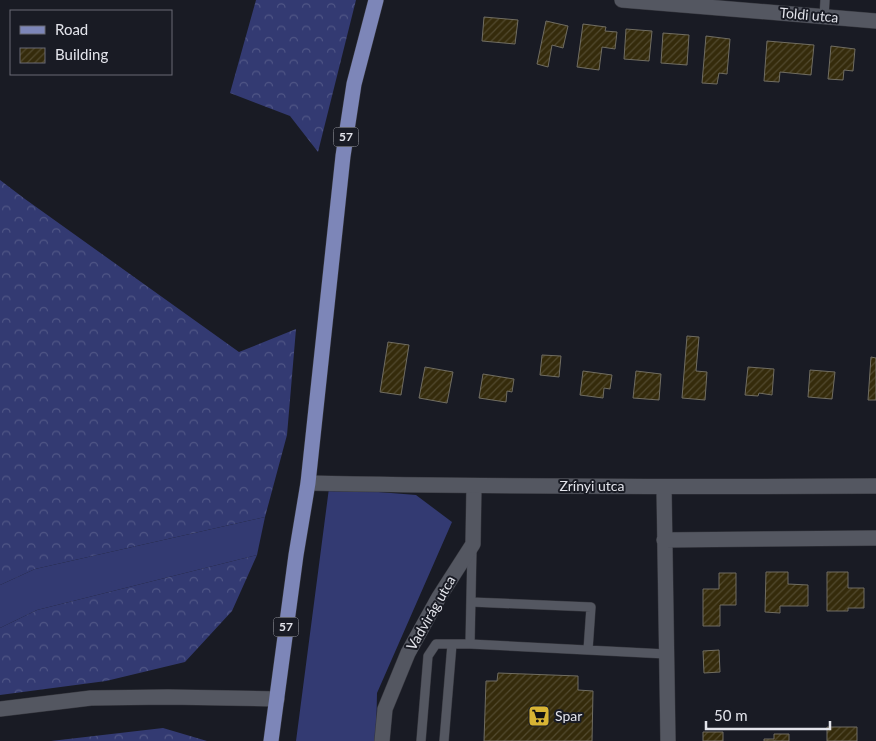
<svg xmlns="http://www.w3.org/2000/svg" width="876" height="741" font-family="Lato,sans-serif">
  <defs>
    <pattern id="forest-crowns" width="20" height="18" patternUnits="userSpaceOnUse" patternTransform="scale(1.25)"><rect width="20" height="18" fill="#333a72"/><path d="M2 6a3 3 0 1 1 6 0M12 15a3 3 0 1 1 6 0" fill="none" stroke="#505686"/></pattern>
    <pattern id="building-hatch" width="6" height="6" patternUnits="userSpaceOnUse" patternTransform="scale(1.25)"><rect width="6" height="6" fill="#352b0b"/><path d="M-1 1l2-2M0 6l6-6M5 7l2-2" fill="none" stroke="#524a2f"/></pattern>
  </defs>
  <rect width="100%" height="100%" fill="#191b24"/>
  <path fill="#333a72" d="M 329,488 L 416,495 L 452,522 L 377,693 L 376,741 L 296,741 Z
    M 265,517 L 257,555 L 37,610 L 0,628 L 0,585 L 35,569 Z"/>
  <path fill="url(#forest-crowns)" d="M 256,0 L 356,0 L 318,152 L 290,116 L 230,93 Z
    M 0,180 L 25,199 L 239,352 L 296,329 L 287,435 L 265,517 L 35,569 L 0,585 Z
    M 257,555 L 232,611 L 185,662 L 106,681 L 0,695 L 0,628 L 37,610 Z
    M 163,728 L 207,741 L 51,741 Z"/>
  <path fill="url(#building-hatch)" stroke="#706d62" d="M 484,17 L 518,20 L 515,44 L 482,41 Z
    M 546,21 L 568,26 L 563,48 L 552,45 L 548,67 L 537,64 Z
    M 583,24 L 606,27 L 605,31 L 617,32 L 615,49 L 602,47 L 599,70 L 577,67 Z
    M 626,29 L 652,31 L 649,61 L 624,59 Z
    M 663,33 L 689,35 L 687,65 L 661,63 Z
    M 706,36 L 730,39 L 727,74 L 719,73 L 717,84 L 702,83 Z
    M 767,41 L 814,45 L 811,75 L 780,72 L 779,82 L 764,81 Z
    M 831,46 L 855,49 L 853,71 L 844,70 L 843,80 L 828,79 Z
    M 687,336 L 699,337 L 696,371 L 707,372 L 705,400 L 682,398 Z
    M 388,342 L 409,345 L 401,395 L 380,392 Z
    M 542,355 L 561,356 L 559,377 L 540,375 Z
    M 871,357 L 876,358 L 876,400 L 868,400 Z
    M 425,367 L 453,372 L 447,403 L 419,398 Z
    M 748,367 L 774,369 L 772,395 L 759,393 L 758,396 L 745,395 Z
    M 810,370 L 835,372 L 832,399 L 808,397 Z
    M 583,371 L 612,375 L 610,389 L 604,388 L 603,398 L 580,395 Z
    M 636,371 L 661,374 L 659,400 L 633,398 Z
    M 483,374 L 514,379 L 512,392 L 507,391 L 506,402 L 479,398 Z
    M 766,572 L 788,572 L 788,584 L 808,585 L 808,606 L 780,606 L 780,613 L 765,612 Z
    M 827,572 L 848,572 L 848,588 L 864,588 L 864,608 L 848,608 L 848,611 L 827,611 Z
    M 719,573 L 736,573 L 736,605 L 720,605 L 720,626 L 703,626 L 703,589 L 719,589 Z
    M 719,650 L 720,672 L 704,673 L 703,651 Z
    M 498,673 L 578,676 L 578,690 L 593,691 L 592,741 L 484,741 L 486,681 L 497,681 Z
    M 827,727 L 857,727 L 857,741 L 827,741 Z
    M 703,732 L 723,732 L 723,741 L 703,741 Z
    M 774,734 L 789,734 L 789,741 L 764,741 L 764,739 L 774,739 Z"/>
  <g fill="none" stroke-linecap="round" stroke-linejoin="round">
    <g stroke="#36373e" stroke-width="10">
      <path id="lane" d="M 824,17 L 825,0
        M 472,549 L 470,644 L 666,654
        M 471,602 L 591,607 L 588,650
        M 421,741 L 428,656 L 436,644 L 470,644
        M 444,741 L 452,644"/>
    </g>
    <g stroke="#36373e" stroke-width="16">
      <path id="street" d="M 622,0 L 876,21
        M 664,487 L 668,741
        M 664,540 L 876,538
        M 382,741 L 385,709 L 408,653 L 439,597 L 473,544 L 474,486"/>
    </g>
    <g stroke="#36373e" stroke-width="16">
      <path id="secondary" d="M 308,483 C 497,487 687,487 876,486
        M 0,709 L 91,698 L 168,697 L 277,699"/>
    </g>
    <g stroke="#36373e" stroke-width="16">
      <path id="primary" d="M 271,741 L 296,555 L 308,483 L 343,156 L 354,84 L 376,0"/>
    </g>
    <use href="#lane" stroke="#545761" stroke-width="9"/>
    <use href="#street" stroke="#545761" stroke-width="15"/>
    <use href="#secondary" stroke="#545761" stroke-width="15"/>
    <use href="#primary" stroke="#7d86b8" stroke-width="15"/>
  </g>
  <defs>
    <g id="supermarket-square" transform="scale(1.125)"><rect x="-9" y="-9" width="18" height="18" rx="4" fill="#d8b434" stroke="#191b24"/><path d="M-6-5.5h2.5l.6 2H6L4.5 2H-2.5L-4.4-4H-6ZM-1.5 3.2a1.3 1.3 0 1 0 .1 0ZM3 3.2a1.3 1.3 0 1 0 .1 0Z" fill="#111"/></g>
  </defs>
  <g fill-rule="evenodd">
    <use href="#supermarket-square" x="539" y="716"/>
  </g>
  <g text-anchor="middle" stroke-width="4" stroke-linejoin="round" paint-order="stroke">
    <g fill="#191b24" stroke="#a6a8af" stroke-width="1">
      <rect x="333.5" y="127.5" width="25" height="19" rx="4"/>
      <rect x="273.5" y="617.5" width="25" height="19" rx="4"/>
    </g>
    <g font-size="12" font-weight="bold" fill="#e3e4eb">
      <text x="346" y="141">57</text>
      <text x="286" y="631">57</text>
    </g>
    <g font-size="14" fill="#e3e4eb" stroke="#191b24">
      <text transform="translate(809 15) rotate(5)" y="5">Toldi utca</text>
      <text x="592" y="491">Zrínyi utca</text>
      <text transform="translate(431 613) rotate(-60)" y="5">Vadvirág utca</text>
    </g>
    <g font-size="14" fill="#e3e4eb" stroke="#191b24" text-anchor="start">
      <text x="555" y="721">Spar</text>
    </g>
  </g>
  <rect x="10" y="10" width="162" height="65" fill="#191b24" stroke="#6a6b74"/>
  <rect x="20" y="26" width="25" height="8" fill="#7d86b8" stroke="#6a6b74"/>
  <text x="55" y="35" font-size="15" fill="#e3e4eb">Road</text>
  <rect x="20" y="48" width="25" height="15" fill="url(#building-hatch)" stroke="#6a6b74"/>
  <text x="55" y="60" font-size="15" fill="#e3e4eb">Building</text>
  <path d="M706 721v8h124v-8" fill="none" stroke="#e3e4eb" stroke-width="2.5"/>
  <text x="714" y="721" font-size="15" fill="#e3e4eb" stroke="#191b24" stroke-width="4" paint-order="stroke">50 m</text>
</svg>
